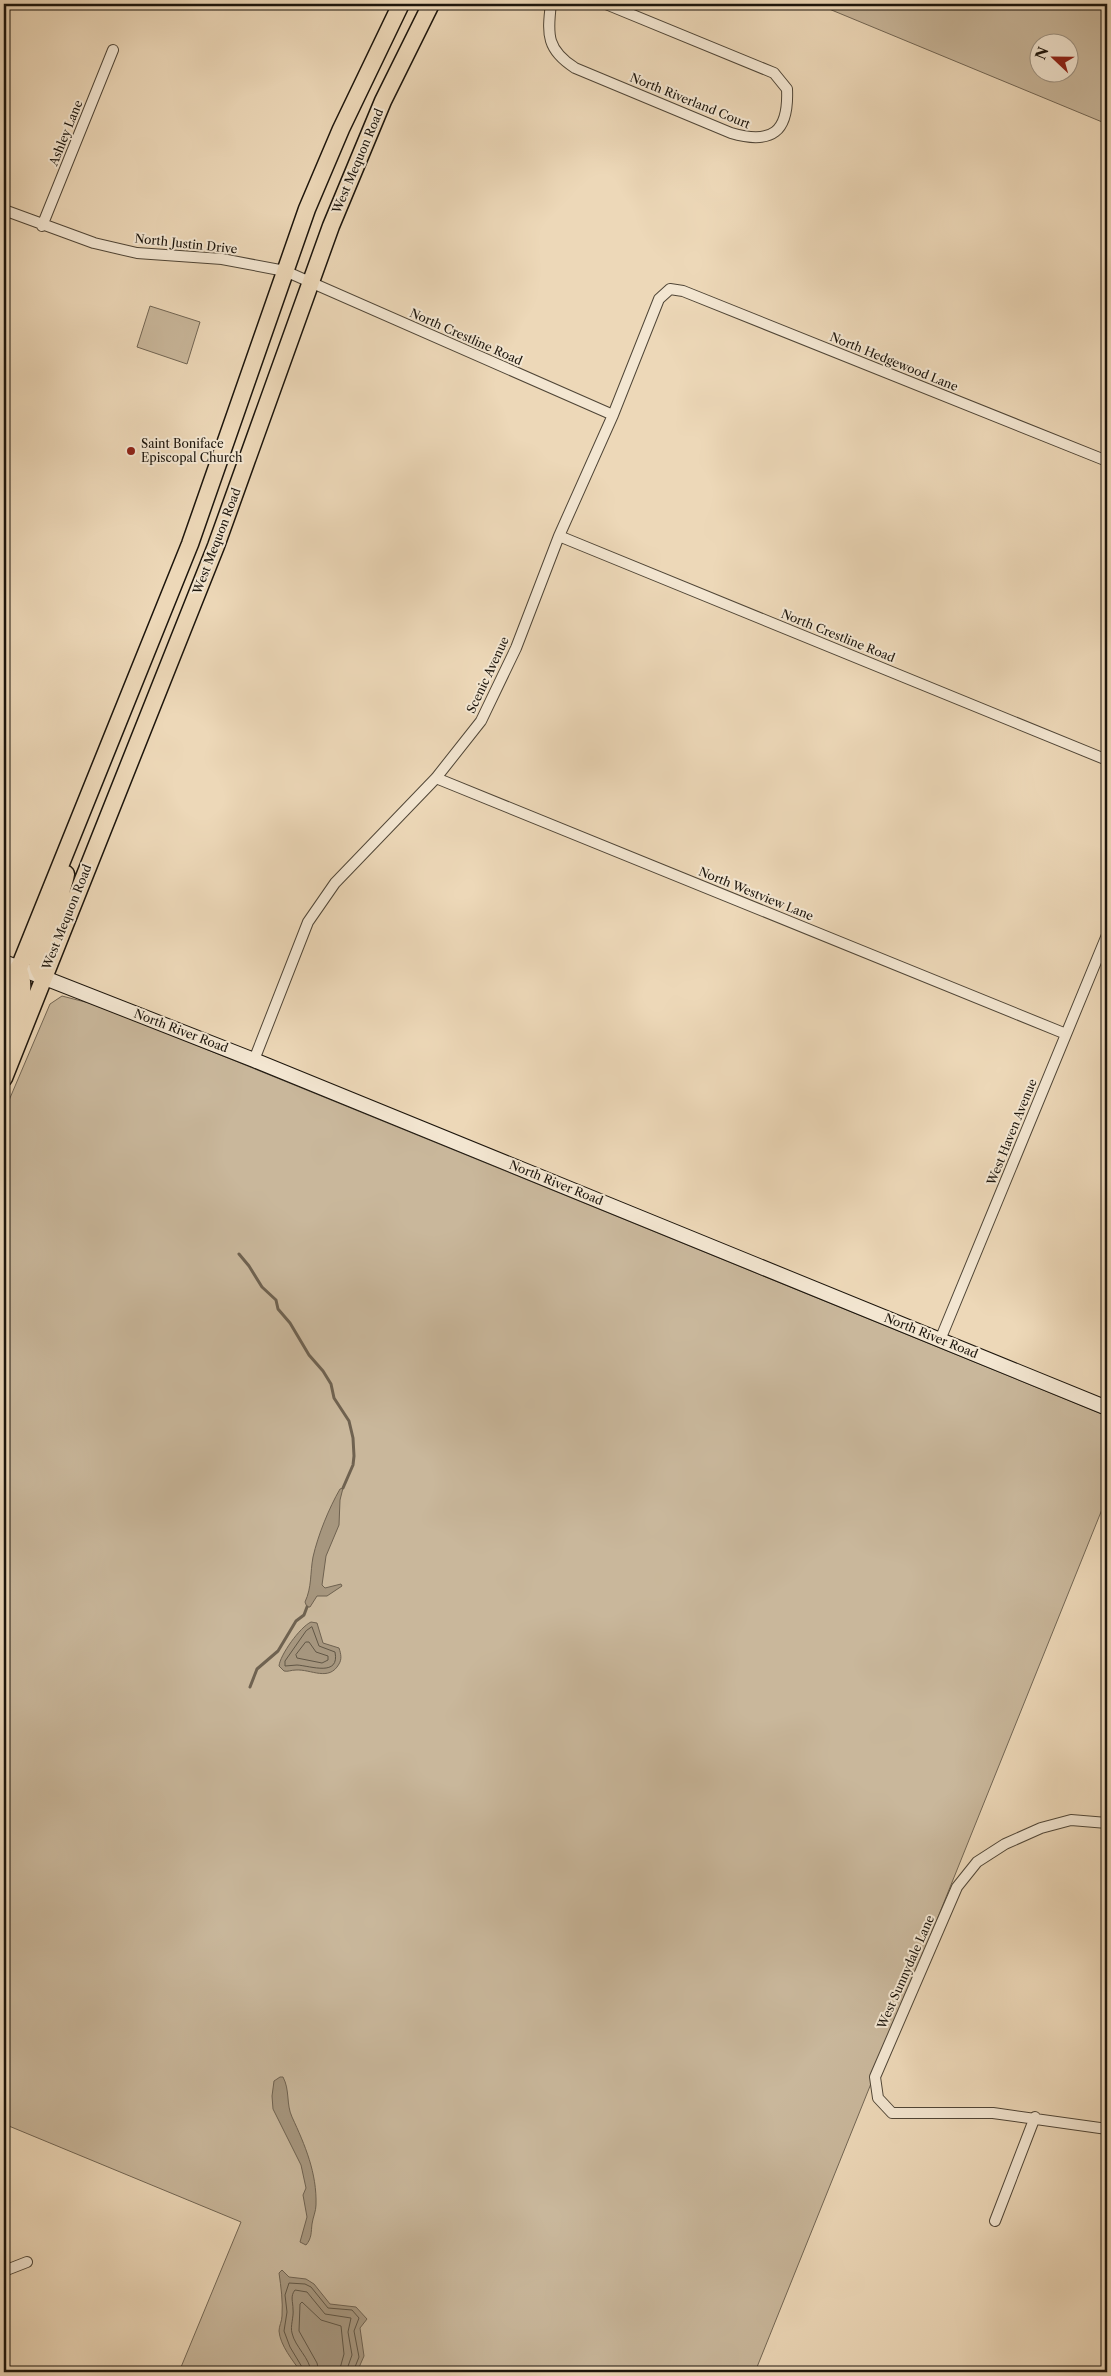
<svg xmlns="http://www.w3.org/2000/svg" width="1111" height="2376" font-family="'Libre Caslon Text',serif">
  <rect width="100%" height="100%" fill="#edd8b8"/>
  <filter id="stains"><feTurbulence type="fractalNoise" baseFrequency=".004" numOctaves="4"/><feColorMatrix values="0 0 0 0 .2 0 0 0 0 .09 0 0 0 0 .02 0 0 0 .5 -.17"/></filter>
  <radialGradient id="worn" r=".72"><stop offset=".6" stop-color="#630" stop-opacity="0"/><stop offset="1" stop-color="#630" stop-opacity=".3"/></radialGradient>
  <path fill="#c9b79b" stroke="#726654" fill-rule="evenodd" d="M 817,4 L 1107,4 L 1107,124 ZM 1038,42 L 1068,42 L 1068,72 L 1038,72 Z
    M 150,306 L 200,322 L 187,364 L 137,347 Z
    M 62,996 L 89,1003 L 169,1034 L 1107,1416 L 1107,1497 L 755,2372 L 179,2372 L 241,2222 L 4,2124 L 4,1112 L 50,1004 Z"/>
  <path fill="#a6967e" stroke="#6f6250" d="M 343,1488 L 340,1500 L 339,1525 L 326,1556 L 322,1585 L 325,1588 L 341,1584 L 342,1586 L 327,1596 L 317,1596 L 310,1607 L 307,1607 L 305,1602 C 312,1587 310,1573 313,1557 C 318,1535 329,1508 340,1489 Z
    M 311,1622 L 317,1623 L 323,1643 L 339,1648 C 341,1654 342,1659 339,1664 C 329,1682 311,1669 296,1670 C 291,1670 288,1672 284,1671 L 279,1666 C 280,1655 300,1627 311,1622 Z
    M 280,2077 L 283,2077 C 290,2090 286,2104 292,2117 C 305,2145 317,2173 316,2205 C 316,2211 313,2217 312,2224 C 311,2232 312,2238 306,2245 L 300,2242 L 307,2217 L 303,2195 L 306,2188 L 301,2165 L 273,2109 L 272,2096 L 274,2081 Z
    M 282,2270 L 289,2277 L 306,2279 L 314,2284 L 330,2304 L 356,2307 L 367,2319 L 360,2328 L 364,2356 L 357,2372 L 301,2372 C 293,2361 280,2345 279,2331 C 279,2326 282,2321 282,2316 C 283,2301 281,2287 279,2273 Z"/>
  <g fill="none" stroke-linecap="round" stroke-linejoin="round">
    <path stroke="#615645" stroke-width="1" d="M 312,1627 L 319,1646 L 335,1652 C 340,1677 311,1666 297,1665 C 293,1665 289,1666 285,1666 L 285,1661 L 306,1631 Z
      M 306,1642 L 309,1642 L 316,1652 L 328,1656 L 328,1660 L 322,1663 L 297,1658 L 296,1655 Z
      M 305,2372 L 290,2347 L 284,2331 L 287,2312 L 285,2295 L 289,2283 L 305,2284 L 311,2287 L 328,2308 L 352,2310 L 359,2318 L 354,2331 L 359,2357 L 353,2372
      M 311,2372 C 310,2358 295,2347 292,2333 C 290,2326 294,2317 293,2309 C 293,2302 290,2296 295,2290 L 307,2292 L 325,2314 L 351,2318 L 348,2332 L 352,2355 L 346,2372
      M 319,2372 L 317,2363 L 299,2331 L 300,2304 L 302,2302 L 321,2320 L 341,2326 L 344,2354 L 339,2372"/>
    <path stroke="#6f6250" stroke-width="3" d="M 239,1254 L 249,1266 L 262,1287 L 276,1300 L 278,1309 L 290,1323 L 309,1355 L 323,1371 L 331,1384 L 334,1398 L 349,1421 L 353,1438 L 354,1456 L 353,1465 L 343,1488
      M 250,1687 L 257,1669 L 278,1651 L 296,1621 L 304,1615 L 307,1607"/>
    <g stroke="#504637" stroke-width="12">
      <path id="street" d="M 551,4 C 547,35 547,50 575,68 L 731,133 C 772,145 789,132 787,89 L 774,73 L 606,4
        M 4,210 L 94,243 L 137,253 L 222,259 L 285,271 L 613,415
        M 42,226 L 113,50
        M 559,536 L 1107,760
        M 436,778 L 1066,1034
        M 254,1060 L 308,922 L 335,883 L 436,778 L 481,721 L 516,648 L 559,536 L 613,415 L 659,299 L 670,289 L 683,291 L 1107,461
        M 940,1340 L 1107,935
        M 1107,1823 L 1071,1820 L 1041,1828 L 1005,1844 L 977,1862 L 957,1887 L 875,2077 L 878,2098 L 892,2113 L 993,2113 L 1107,2129
        M 995,2221 L 1035,2117
        M 4,2271 L 27,2262"/>
    </g>
    <g stroke="#1c150c" stroke-width="16">
      <path id="secondary" d="M 4,962 L 254,1060 L 1107,1408"/>
    </g>
    <g stroke="#1c150c" stroke-width="19">
      <path id="primary" d="M 43,977 C 40,973 37,968 37,963 C 36,944 62,900 66,874
        M 4,1005 L 190,544 L 307,209 L 341,129 L 401,4
        M 4,1044 C 11,1019 31,994 18,968
        M 4,1078 L 216,546 L 331,226 L 383,101 L 431,4"/>
    </g>
    <use href="#street" stroke="#f3e6d1" stroke-width="10"/>
    <use href="#secondary" stroke="#f3e6d1" stroke-width="14"/>
    <use href="#primary" stroke="#edd8b8" stroke-width="16"/>
  </g>
  <circle fill="#8f2418" stroke="#f3e6d1" stroke-width="2" cx="131" cy="451" r="5"/>
  <g text-anchor="middle" stroke-width="4" stroke-linejoin="round" paint-order="stroke">
    <g font-size="12" fill="#1c150c" stroke="#f3e6d1">
      <text transform="translate(690 101) rotate(22)" y="4">North Riverland Court</text>
      <text transform="translate(66 133) rotate(-68)" y="4">Ashley Lane</text>
      <text transform="translate(358 161) rotate(-67)" y="4">West Mequon Road</text>
      <text transform="translate(186 244) rotate(6)" y="4">North Justin Drive</text>
      <text transform="translate(466 337) rotate(24)" y="4">North Crestline Road</text>
      <text transform="translate(894 362) rotate(22)" y="4">North Hedgewood Lane</text>
      <text transform="translate(217 541) rotate(-69)" y="4">West Mequon Road</text>
      <text transform="translate(838 636) rotate(22)" y="4">North Crestline Road</text>
      <text transform="translate(488 675) rotate(-65)" y="4">Scenic Avenue</text>
      <text transform="translate(756 894) rotate(22)" y="4">North Westview Lane</text>
      <text transform="translate(67 917) rotate(-68)" y="4">West Mequon Road</text>
      <text transform="translate(181 1031) rotate(21)" y="4">North River Road</text>
      <text transform="translate(1012 1132) rotate(-68)" y="4">West Haven Avenue</text>
      <text transform="translate(556 1183) rotate(22)" y="4">North River Road</text>
      <text transform="translate(931 1336) rotate(22)" y="4">North River Road</text>
      <text transform="translate(906 1972) rotate(-66)" y="4">West Sunnydale Lane</text>
    </g>
    <g font-size="12" fill="#1c150c" stroke="#f3e6d1" text-anchor="start">
      <text x="141" y="448">Saint Boniface<tspan x="141" dy="14">Episcopal Church</tspan></text>
    </g>
  </g>
  <rect width="1111" height="2376" fill="none" stroke="#edd8b8" stroke-width="20"/>
  <rect x="5" y="5" width="1101" height="2366" fill="none" stroke="#1c150c" stroke-width="2.5"/>
  <rect x="10" y="10" width="1091" height="2356" fill="none" stroke="#1c150c"/>
  <g transform="translate(1054 58) rotate(292)"><circle r="24" fill="#f3e6d1" stroke="#9d9282"/>
  <path d="M0-4L9 19L0 12L-9 19Z" fill="#8f2418"/>
  <text y="-8" font-size="14" font-weight="bold" text-anchor="middle" fill="#1c150c">N</text>
  </g>
  <rect width="100%" height="100%" filter="url(#stains)"/>
  <rect width="100%" height="100%" fill="url(#worn)"/>
</svg>
